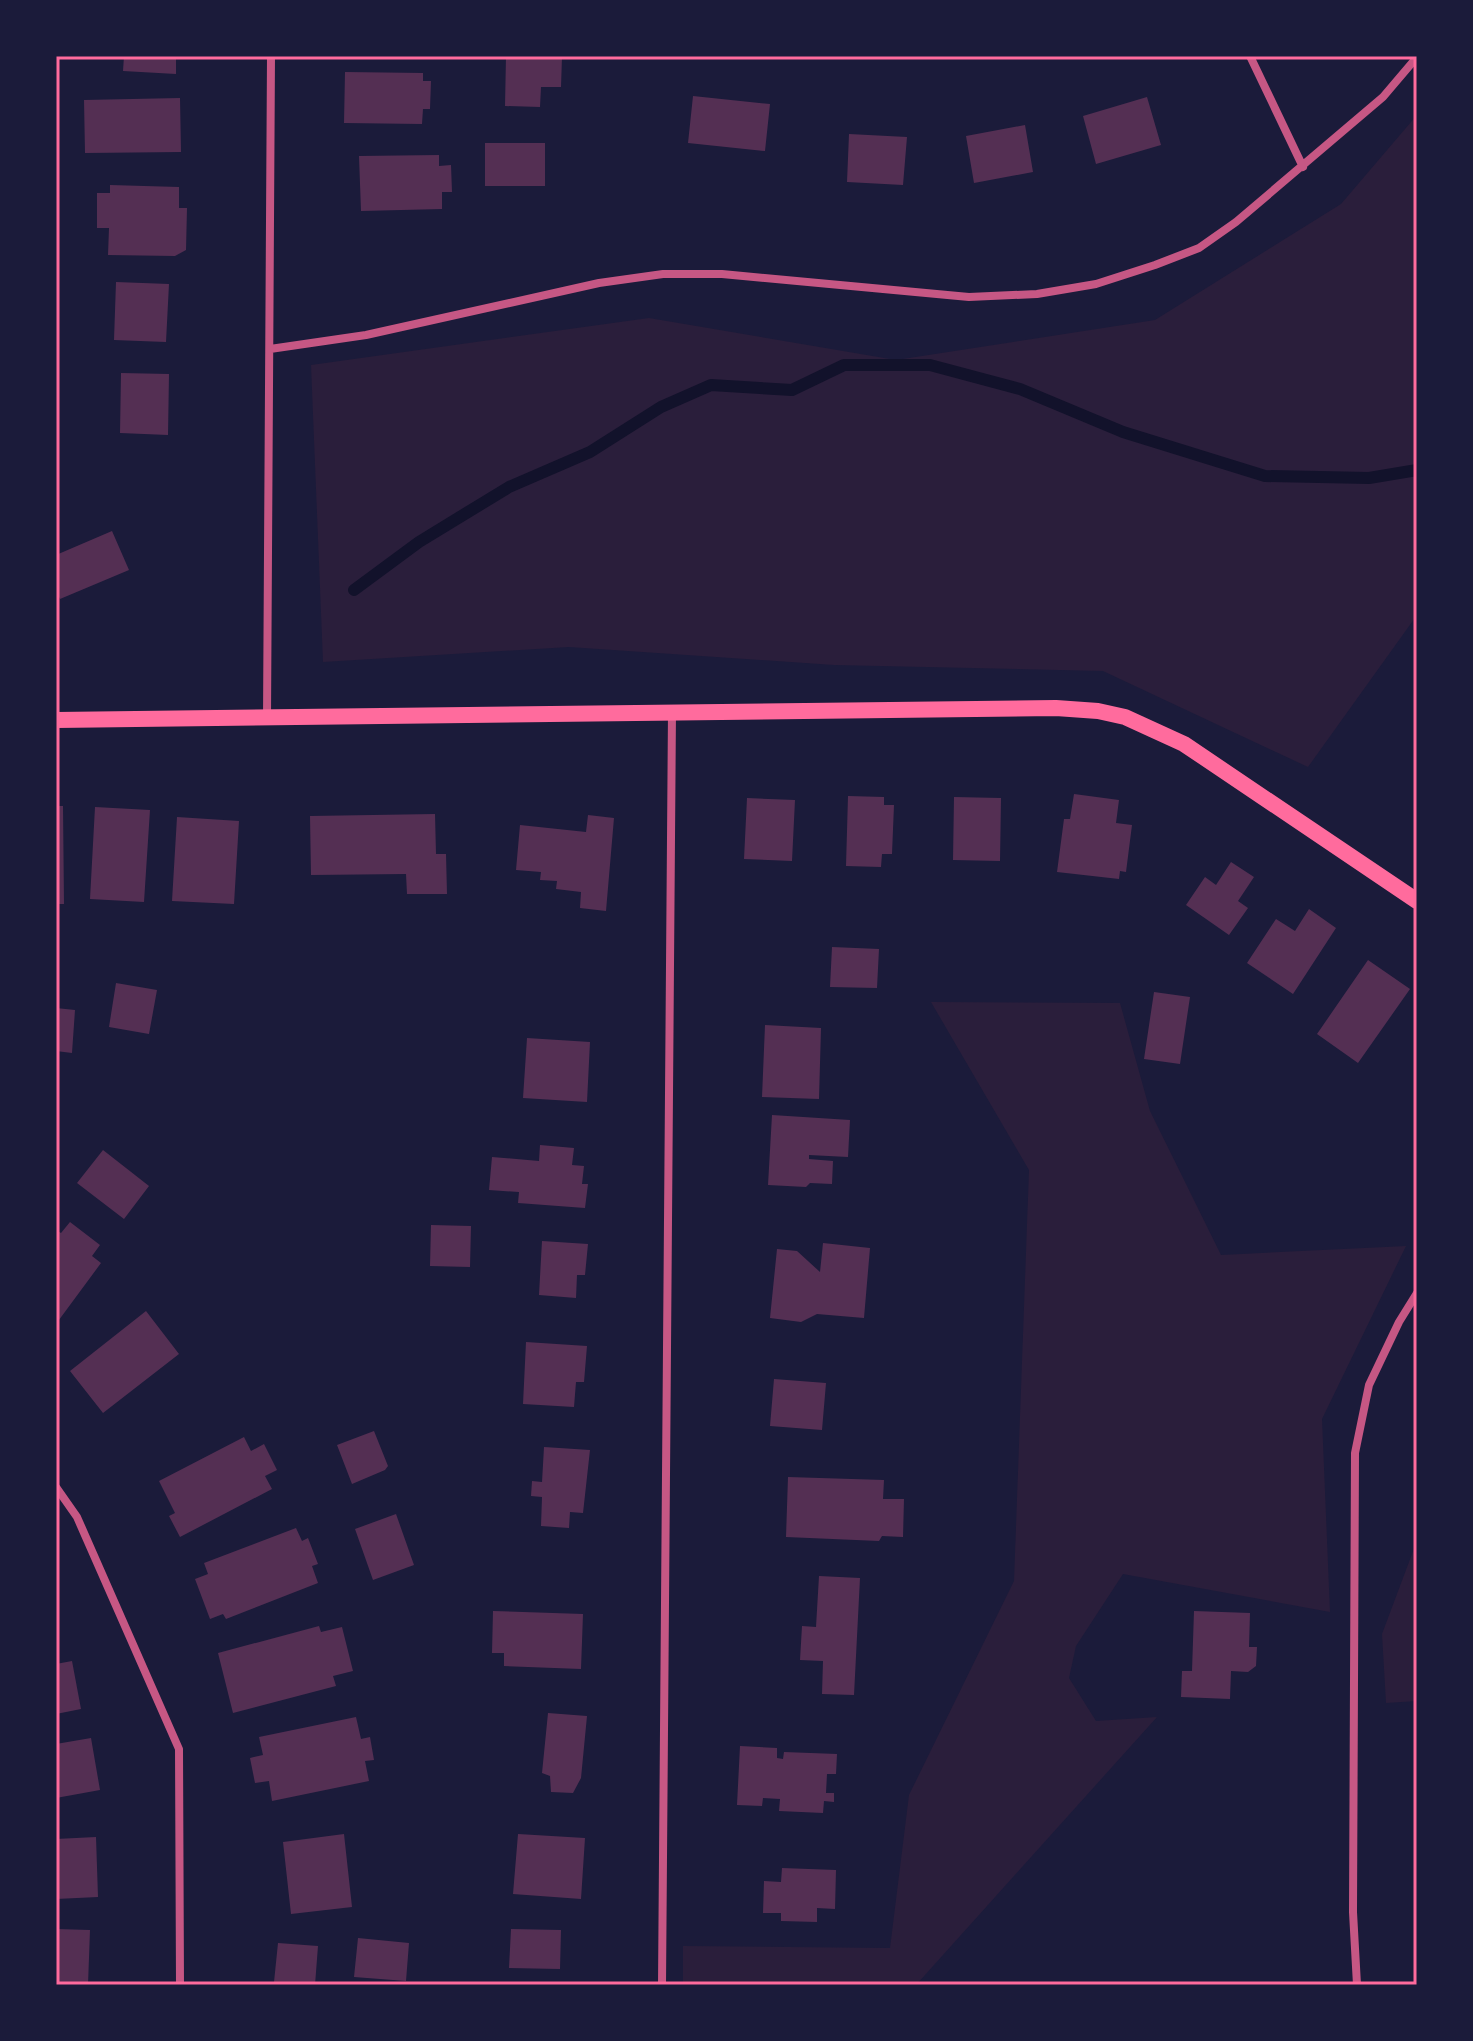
<svg xmlns="http://www.w3.org/2000/svg" width="1473" height="2041" font-family="Karla,sans-serif">
  <rect width="100%" height="100%" fill="#1b1b3a"/>
  <path fill="#2a1e3b" d="M 1417,115 L 1417,615 L 1308,767 L 1103,671 L 834,665 L 569,647 L 323,662 L 311,365 L 649,318 L 896,360 L 1155,320 L 1341,204 Z
    M 931,1002 L 1120,1003 L 1150,1111 L 1221,1255 L 1406,1246 L 1322,1419 L 1330,1612 L 1123,1574 L 1076,1646 L 1069,1678 L 1096,1721 L 1157,1717 L 916,1985 L 683,1985 L 683,1946 L 890,1948 L 909,1795 L 1014,1581 L 1029,1170 Z
    M 1415,1546 L 1417,1701 L 1386,1703 L 1382,1634 Z"/>
  <g fill="none" stroke-linecap="round" stroke-linejoin="round">
    <path stroke="#12122b" stroke-width="12" d="M 354,590 L 419,542 L 509,487 L 590,452 L 661,407 L 711,385 L 792,390 L 844,365 L 930,365 L 1020,389 L 1123,432 L 1265,476 L 1369,478 L 1417,470"/>
  </g>
  <path fill="#542f53" d="M 124,56 L 176,56 L 176,74 L 123,71 Z
    M 506,56 L 562,57 L 561,87 L 541,87 L 540,107 L 505,106 Z
    M 345,72 L 423,73 L 423,81 L 431,81 L 430,109 L 423,109 L 422,124 L 344,123 Z
    M 693,96 L 770,104 L 765,151 L 688,143 Z
    M 1147,97 L 1161,145 L 1096,164 L 1083,116 Z
    M 180,98 L 181,152 L 85,153 L 84,100 Z
    M 1025,125 L 1033,172 L 974,183 L 966,136 Z
    M 849,134 L 907,137 L 903,185 L 847,182 Z
    M 485,143 L 545,143 L 545,186 L 485,186 Z
    M 439,155 L 439,166 L 451,165 L 452,192 L 442,192 L 442,209 L 361,211 L 359,156 Z
    M 110,185 L 179,187 L 179,208 L 187,208 L 186,250 L 175,256 L 108,255 L 109,228 L 97,228 L 97,193 L 110,193 Z
    M 116,282 L 169,284 L 166,342 L 114,340 Z
    M 121,373 L 169,374 L 168,435 L 120,433 Z
    M 112,531 L 129,570 L 60,599 L 56,590 L 56,555 Z
    M 1074,794 L 1119,800 L 1116,823 L 1132,825 L 1126,872 L 1120,871 L 1119,879 L 1057,872 L 1064,819 L 1070,819 Z
    M 848,796 L 884,797 L 884,805 L 894,805 L 892,854 L 882,854 L 881,867 L 846,866 Z
    M 954,797 L 1001,798 L 1000,861 L 953,860 Z
    M 747,798 L 795,800 L 792,861 L 744,859 Z
    M 56,806 L 63,806 L 64,904 L 56,904 Z
    M 95,807 L 150,810 L 144,902 L 90,899 Z
    M 435,814 L 436,854 L 446,854 L 447,894 L 407,894 L 406,874 L 311,875 L 310,816 Z
    M 588,815 L 614,818 L 606,911 L 580,908 L 581,892 L 556,889 L 557,881 L 540,880 L 541,872 L 516,870 L 520,825 L 586,832 Z
    M 177,817 L 239,821 L 234,904 L 172,901 Z
    M 1231,862 L 1254,877 L 1238,901 L 1248,908 L 1229,935 L 1186,905 L 1205,877 L 1216,885 Z
    M 1309,909 L 1336,928 L 1293,994 L 1247,963 L 1276,919 L 1295,931 Z
    M 832,947 L 879,949 L 877,988 L 830,987 Z
    M 1368,960 L 1410,989 L 1358,1063 L 1317,1034 Z
    M 116,983 L 157,990 L 149,1034 L 109,1027 Z
    M 1154,992 L 1190,997 L 1180,1064 L 1144,1059 Z
    M 56,1008 L 75,1010 L 72,1053 L 56,1051 Z
    M 765,1025 L 821,1028 L 819,1099 L 762,1097 Z
    M 527,1038 L 590,1042 L 587,1102 L 523,1098 Z
    M 772,1115 L 850,1120 L 848,1157 L 809,1155 L 809,1159 L 833,1161 L 832,1184 L 810,1183 L 806,1187 L 768,1185 Z
    M 540,1145 L 574,1148 L 572,1165 L 584,1166 L 582,1184 L 588,1184 L 585,1208 L 518,1203 L 519,1192 L 489,1190 L 492,1157 L 539,1161 Z
    M 103,1150 L 149,1186 L 124,1219 L 77,1183 Z
    M 70,1222 L 100,1245 L 92,1256 L 101,1263 L 56,1324 L 56,1230 L 61,1233 Z
    M 431,1225 L 471,1226 L 470,1267 L 430,1266 Z
    M 542,1241 L 588,1244 L 585,1275 L 577,1275 L 576,1298 L 539,1295 Z
    M 823,1243 L 870,1248 L 864,1318 L 817,1314 L 801,1322 L 770,1318 L 777,1249 L 797,1251 L 820,1272 Z
    M 146,1311 L 179,1354 L 103,1413 L 70,1371 Z
    M 526,1342 L 587,1346 L 584,1382 L 576,1382 L 574,1407 L 523,1404 Z
    M 774,1379 L 826,1383 L 822,1430 L 770,1426 Z
    M 374,1431 L 388,1466 L 385,1470 L 352,1484 L 337,1445 Z
    M 244,1437 L 251,1451 L 264,1444 L 277,1470 L 265,1476 L 272,1489 L 180,1537 L 169,1516 L 175,1513 L 159,1481 Z
    M 544,1447 L 590,1450 L 583,1513 L 570,1512 L 569,1528 L 541,1526 L 542,1497 L 531,1496 L 532,1481 L 542,1482 Z
    M 788,1477 L 884,1480 L 883,1499 L 904,1499 L 903,1537 L 882,1536 L 879,1541 L 786,1537 Z
    M 396,1514 L 414,1565 L 373,1580 L 355,1529 Z
    M 296,1528 L 302,1541 L 308,1538 L 318,1564 L 312,1566 L 318,1583 L 226,1619 L 223,1614 L 210,1619 L 195,1579 L 208,1574 L 204,1563 Z
    M 819,1576 L 860,1578 L 854,1695 L 822,1694 L 823,1661 L 800,1660 L 802,1626 L 816,1627 Z
    M 493,1611 L 583,1614 L 581,1669 L 504,1666 L 504,1653 L 492,1653 Z
    M 1194,1611 L 1250,1613 L 1249,1647 L 1257,1647 L 1256,1666 L 1248,1672 L 1231,1671 L 1230,1699 L 1181,1697 L 1182,1671 L 1192,1671 Z
    M 319,1626 L 321,1632 L 342,1627 L 353,1671 L 333,1676 L 336,1686 L 233,1713 L 218,1653 Z
    M 72,1661 L 81,1709 L 56,1714 L 56,1664 Z
    M 548,1713 L 587,1716 L 581,1778 L 573,1793 L 551,1792 L 550,1776 L 542,1773 Z
    M 356,1717 L 361,1739 L 370,1737 L 374,1760 L 365,1761 L 369,1781 L 272,1801 L 269,1781 L 255,1783 L 250,1758 L 263,1755 L 259,1737 Z
    M 91,1738 L 100,1790 L 56,1798 L 56,1744 Z
    M 740,1746 L 777,1748 L 777,1758 L 783,1759 L 784,1752 L 837,1754 L 836,1774 L 827,1774 L 826,1793 L 834,1793 L 834,1802 L 824,1801 L 823,1813 L 779,1811 L 780,1799 L 763,1798 L 762,1806 L 737,1805 Z
    M 344,1834 L 352,1907 L 291,1914 L 283,1842 Z
    M 518,1834 L 585,1838 L 581,1899 L 513,1894 Z
    M 96,1837 L 98,1897 L 56,1899 L 56,1839 Z
    M 782,1868 L 836,1870 L 835,1909 L 817,1908 L 817,1922 L 781,1921 L 781,1913 L 763,1913 L 764,1881 L 781,1882 Z
    M 56,1929 L 90,1930 L 88,1985 L 56,1985 Z
    M 511,1929 L 561,1930 L 560,1969 L 509,1968 Z
    M 358,1938 L 409,1943 L 406,1981 L 354,1977 Z
    M 278,1943 L 318,1946 L 315,1985 L 274,1982 Z"/>
  <g fill="none" stroke-linecap="round" stroke-linejoin="round">
    <path stroke="#c65784" stroke-width="8" d="M 1250,56 L 1303,167
      M 270,349 L 366,335 L 599,283 L 663,274 L 722,274 L 969,297 L 1037,294 L 1096,284 L 1155,265 L 1199,248 L 1236,222 L 1383,97 L 1417,57
      M 267,718 L 271,56
      M 56,1487 L 77,1517 L 179,1749 L 180,1985
      M 662,1985 L 672,711
      M 1357,1985 L 1353,1912 L 1355,1453 L 1369,1385 L 1399,1322 L 1417,1293"/>
    <path stroke="#ff6b9d" stroke-width="16" d="M 56,720 L 1056,708 L 1098,711 L 1125,717 L 1184,744 L 1417,901"/>
  </g>
  <rect width="1473" height="2041" fill="none" stroke="#1b1b3a" stroke-width="116"/>
  <rect x="58" y="58" width="1357" height="1925" fill="none" stroke="#ff6b9d" stroke-width="3"/>
</svg>
